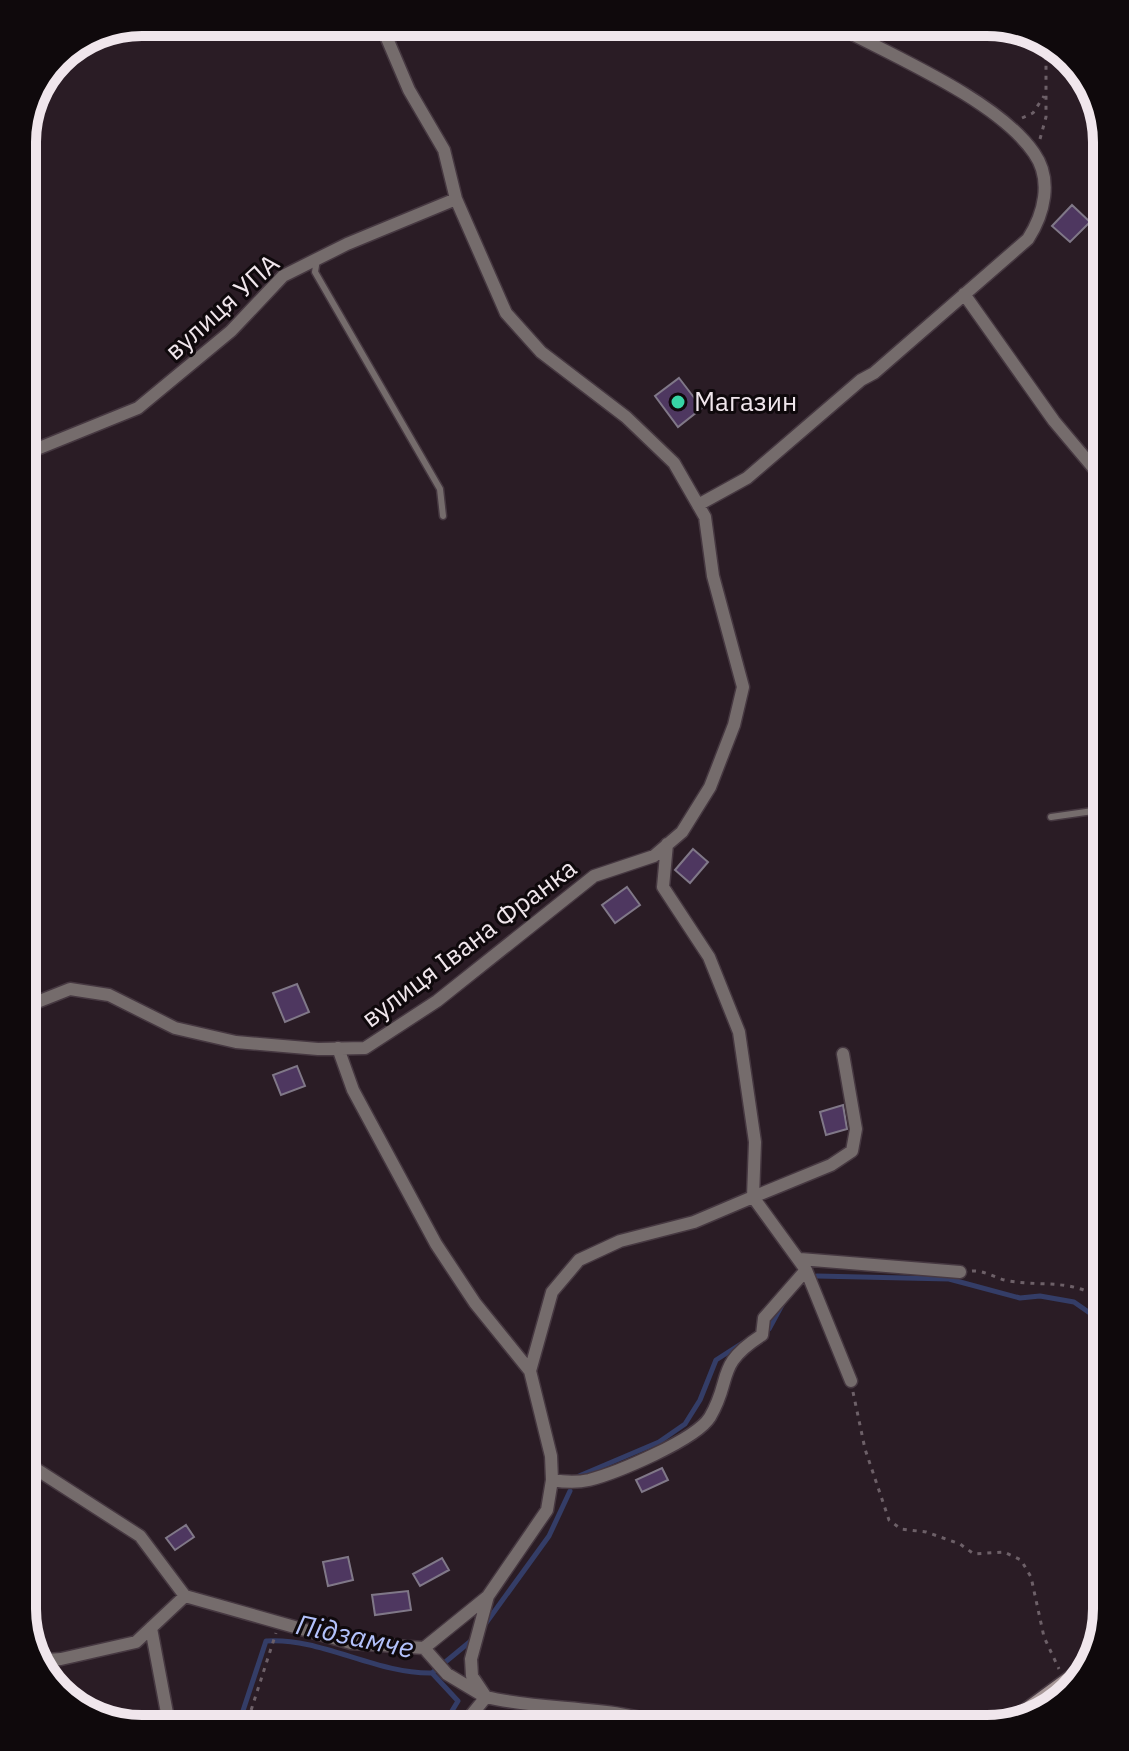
<svg xmlns="http://www.w3.org/2000/svg" width="1129" height="1751" font-family="'IBM Plex Sans',sans-serif">
  <rect width="100%" height="100%" fill="#2a1c25"/>
  <g fill="none" stroke-linecap="round" stroke-linejoin="round">
    <path stroke="#343d67" stroke-width="5" d="M 817,1276 L 949,1279 L 1020,1298 L 1040,1296 L 1074,1302 L 1107,1325
      M 769,1329 L 782,1305
      M 579,1476 L 659,1442 L 685,1424 L 700,1400 L 716,1360 L 744,1342
      M 486,1623 L 549,1536 L 570,1491
      M 237,1729 L 266,1641 C 321,1637 375,1674 432,1673
      M 441,1729 L 458,1701 L 432,1673 L 472,1640"/>
  </g>
  <path fill="#4e3760" stroke="#807888" stroke-width="2" d="M 1072,205 L 1090,222 L 1070,242 L 1052,226 Z
    M 679,378 L 702,408 L 678,427 L 655,396 Z
    M 693,849 L 708,862 L 690,883 L 675,870 Z
    M 627,887 L 640,905 L 615,923 L 602,905 Z
    M 297,984 L 309,1012 L 285,1022 L 273,993 Z
    M 297,1066 L 305,1086 L 281,1095 L 273,1075 Z
    M 843,1105 L 847,1129 L 826,1135 L 820,1112 Z
    M 662,1468 L 668,1480 L 642,1492 L 636,1480 Z
    M 186,1525 L 194,1537 L 175,1550 L 166,1538 Z
    M 348,1557 L 353,1580 L 328,1586 L 323,1562 Z
    M 442,1558 L 449,1570 L 420,1586 L 413,1574 Z
    M 408,1591 L 411,1610 L 375,1615 L 372,1595 Z"/>
  <g fill="none" stroke-linecap="round" stroke-linejoin="round">
    <g stroke="#463841" stroke-width="9">
      <path id="lane" d="M 106,37 L 128,28
        M 317,259 L 315,272 L 440,489 L 443,516
        M 1051,817 L 1107,809"/>
    </g>
    <g stroke="#463841" stroke-width="15">
      <path id="street" d="M 964,294 L 1054,421 L 1107,484
        M 22,455 L 138,408 L 231,331 L 283,276 L 347,244 L 456,199
        M 698,505 L 747,478 L 861,380 L 874,373 L 1028,239 C 1044,214 1053,180 1034,153 C 997,99 888,54 829,22
        M 22,1008 L 70,989 L 109,995 L 175,1028 L 236,1042 L 318,1049 L 365,1048 L 437,1001 L 594,876 L 654,856 L 682,832 L 710,787 L 734,725 L 743,687 L 713,576 L 705,517 L 674,463 L 626,417 L 541,352 L 506,313 L 456,199 L 444,150 L 409,90 L 380,22
        M 338,1048 L 353,1090 L 436,1244 L 475,1303 L 530,1371
        M 800,1259 L 960,1272
        M 806,1270 L 851,1381
        M 22,1460 L 140,1536 L 185,1596 L 351,1643 L 424,1648 L 447,1674 L 482,1695
        M 552,1480 C 564,1482 576,1483 589,1480 C 616,1473 696,1440 710,1417 C 733,1378 714,1366 762,1335 L 764,1318 L 806,1270 L 753,1197 L 831,1165 L 852,1151 L 856,1129 L 843,1054
        M 151,1628 L 170,1729
        M 424,1648 L 487,1597
        M 34,1661 L 61,1659 L 136,1642 L 185,1596
        M 486,1697 L 472,1676 L 471,1659 L 488,1596 L 547,1510 L 552,1480 L 551,1456 L 530,1371 L 552,1292 L 579,1260 L 620,1241 L 694,1222 L 753,1197 L 755,1142 L 739,1032 L 709,957 L 663,887 L 667,844
        M 460,1729 L 486,1697 C 548,1712 616,1704 675,1729"/>
    </g>
    <g stroke="#463841" stroke-width="19">
      <path id="secondary" d="M 1009,1724 L 1091,1664"/>
    </g>
    <path stroke="#6d6068" stroke-width="3" stroke-dasharray="4 6" stroke-linecap="butt" d="M 1022,118 L 1033,113 L 1044,96
      M 1040,139 L 1046,117 L 1046,40
      M 972,1271 C 985,1270 996,1279 1009,1281 C 1048,1287 1071,1278 1107,1302
      M 853,1392 L 865,1449 L 889,1520 L 901,1529 L 926,1532 L 960,1544 L 974,1554 L 1004,1552 L 1021,1560 L 1031,1577 L 1044,1637 L 1059,1669
      M 245,1729 L 276,1633"/>
    <use href="#lane" stroke="#756c6c" stroke-width="6"/>
    <use href="#street" stroke="#756c6c" stroke-width="12"/>
    <use href="#secondary" stroke="#a59696" stroke-width="16"/>
  </g>
  <circle fill="#37d4a6" stroke="#0f090c" stroke-width="3" cx="678" cy="402" r="8"/>
  <g text-anchor="middle" stroke-width="6" stroke-linejoin="round" paint-order="stroke">
    <g font-size="26" fill="#f0e6ec" stroke="#0f090c">
      <text transform="translate(222 307) rotate(-42)" y="9">вулиця УПА</text>
      <text transform="translate(469 943) rotate(-37)" y="9">вулиця Івана Франка</text>
    </g>
    <g font-size="26" fill="#f0e6ec" stroke="#0f090c" text-anchor="start">
      <text x="694" y="411">Магазин</text>
    </g>
    <g font-size="28" font-style="italic" fill="#b3c2fb" stroke="#0f090c">
      <text transform="translate(355 1636) rotate(12)" y="10">Підзамче</text>
    </g>
  </g>
  <path d="M0 0H1129V1751H0ZM142 36H987A106 106 0 0 1 1093 142V1609A106 106 0 0 1 987 1715H142A106 106 0 0 1 36 1609V142A106 106 0 0 1 142 36Z" fill="#0f090c" fill-rule="evenodd"/>
  <path fill="none" stroke="#f0e6ec" stroke-width="10" d="M142 36H987A106 106 0 0 1 1093 142V1609A106 106 0 0 1 987 1715H142A106 106 0 0 1 36 1609V142A106 106 0 0 1 142 36Z"/>
</svg>
